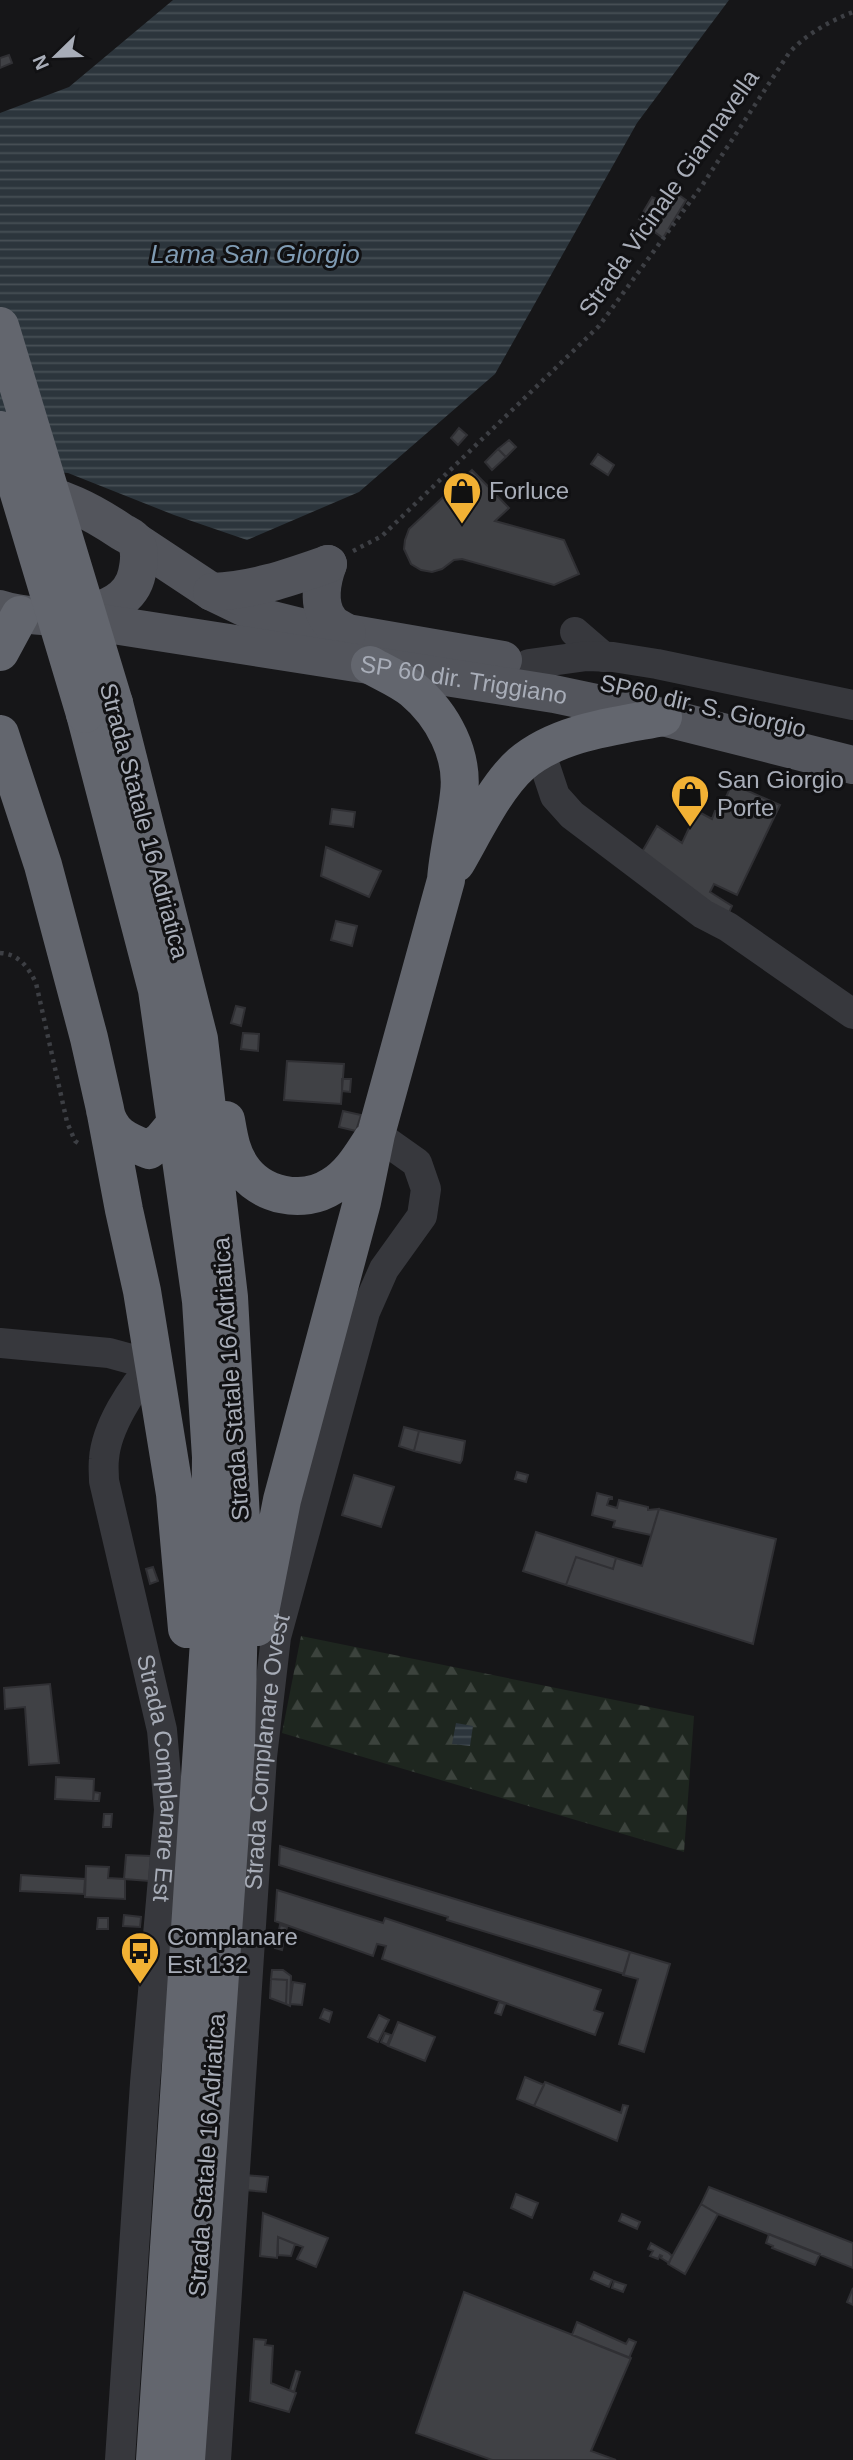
<svg xmlns="http://www.w3.org/2000/svg" width="853" height="2460" font-family="Helvetica,sans-serif">
  <defs>
    <pattern id="forest-firs" width="22" height="20" patternUnits="userSpaceOnUse" patternTransform="scale(1.75)"><rect width="22" height="20" fill="#1e261f"/><path d="M5 1l3.5 6h-7zM16 11l3.5 6h-7z" fill="#3c433d"/></pattern>
    <pattern id="water-rules" width="6" height="5" patternUnits="userSpaceOnUse" patternTransform="scale(1.75)"><rect width="6" height="5" fill="#2c353c"/><path d="M0 2.5h6" fill="none" stroke="#485056"/></pattern>
  </defs>
  <rect width="100%" height="100%" fill="#161618"/>
  <path fill="url(#forest-firs)" d="M 301,1636 L 694,1716 L 684,1852 L 282,1733 Z"/>
  <path fill="url(#water-rules)" d="M 173,0 L 729,0 L 637,123 L 495,374 L 359,492 L 247,540 L 174,515 L 68,473 L 0,468 L 0,113 L 69,87 Z
    M 456,1723 L 473,1726 L 470,1746 L 452,1744 Z"/>
  <path fill="#404145" stroke="#303034" stroke-width="2" d="M 9,55 L 12,63 L 0,68 L 0,58 Z
    M 673,191 L 686,200 L 663,238 L 649,228 L 651,225 L 639,219 L 652,197 L 665,203 Z
    M 459,428 L 467,435 L 458,445 L 451,438 Z
    M 509,440 L 516,447 L 506,457 L 498,449 Z
    M 498,449 L 506,457 L 492,470 L 485,462 Z
    M 598,454 L 614,465 L 608,475 L 591,464 Z
    M 472,470 L 509,508 L 495,521 L 564,540 L 579,574 L 554,585 L 462,559 L 454,560 L 442,569 L 432,572 L 421,570 L 411,564 L 404,549 L 405,540 L 409,529 Z
    M 732,784 L 780,805 L 737,895 L 714,884 L 710,892 L 732,906 L 727,917 L 642,852 L 657,826 L 682,843 L 697,811 L 712,819 L 715,811 L 719,812 Z
    M 332,809 L 355,812 L 353,827 L 330,824 Z
    M 326,847 L 381,871 L 369,897 L 321,876 Z
    M 336,921 L 357,926 L 352,946 L 331,940 Z
    M 236,1006 L 245,1008 L 241,1026 L 231,1023 Z
    M 243,1033 L 259,1034 L 258,1051 L 241,1049 Z
    M 287,1061 L 344,1064 L 341,1104 L 284,1100 Z
    M 342,1079 L 351,1079 L 350,1092 L 342,1091 Z
    M 343,1111 L 361,1115 L 356,1131 L 339,1127 Z
    M 404,1427 L 419,1431 L 414,1451 L 399,1446 Z
    M 419,1431 L 465,1441 L 462,1460 L 460,1463 L 414,1451 Z
    M 517,1472 L 528,1475 L 526,1482 L 515,1479 Z
    M 354,1475 L 394,1487 L 381,1527 L 342,1515 Z
    M 597,1493 L 612,1497 L 612,1499 L 609,1499 L 607,1505 L 617,1508 L 619,1500 L 648,1507 L 648,1510 L 659,1509 L 651,1535 L 613,1527 L 615,1521 L 592,1515 Z
    M 659,1509 L 776,1539 L 753,1644 L 566,1585 L 576,1557 L 613,1569 L 616,1558 L 642,1566 Z
    M 536,1532 L 616,1558 L 613,1569 L 576,1557 L 566,1585 L 523,1571 Z
    M 153,1567 L 158,1581 L 150,1584 L 146,1569 Z
    M 50,1684 L 59,1763 L 29,1765 L 25,1707 L 5,1709 L 4,1688 Z
    M 56,1777 L 94,1779 L 93,1801 L 55,1799 Z
    M 94,1792 L 100,1793 L 99,1801 L 93,1801 Z
    M 104,1814 L 112,1814 L 111,1827 L 103,1827 Z
    M 280,1846 L 630,1952 L 624,1974 L 447,1920 L 448,1917 L 279,1865 Z
    M 126,1855 L 151,1856 L 149,1881 L 124,1879 Z
    M 86,1866 L 109,1867 L 108,1878 L 125,1879 L 125,1899 L 85,1897 Z
    M 21,1875 L 85,1879 L 84,1894 L 20,1891 Z
    M 277,1890 L 383,1923 L 385,1918 L 601,1990 L 594,2010 L 603,2013 L 595,2035 L 382,1959 L 386,1946 L 377,1944 L 373,1956 L 275,1921 Z
    M 124,1915 L 141,1917 L 140,1927 L 123,1926 Z
    M 98,1918 L 108,1918 L 108,1929 L 97,1929 Z
    M 280,1925 L 287,1927 L 282,1950 L 275,1948 Z
    M 630,1952 L 670,1964 L 644,2052 L 619,2044 L 638,1979 L 623,1975 Z
    M 272,1970 L 283,1970 L 291,1976 L 290,2006 L 286,2004 L 287,1980 L 271,1979 Z
    M 271,1979 L 287,1980 L 286,2004 L 270,1998 Z
    M 293,1982 L 305,1984 L 302,2005 L 290,2004 Z
    M 499,2002 L 505,2004 L 501,2015 L 495,2013 Z
    M 324,2009 L 332,2012 L 329,2022 L 320,2018 Z
    M 379,2015 L 389,2020 L 378,2042 L 368,2037 Z
    M 398,2022 L 435,2037 L 425,2061 L 388,2046 Z
    M 385,2033 L 391,2035 L 387,2045 L 381,2042 Z
    M 525,2077 L 544,2085 L 534,2106 L 517,2099 Z
    M 545,2082 L 621,2113 L 623,2105 L 628,2106 L 617,2141 L 534,2106 Z
    M 245,2175 L 268,2177 L 266,2192 L 244,2190 Z
    M 709,2187 L 853,2243 L 853,2268 L 718,2214 L 701,2204 Z
    M 516,2194 L 538,2203 L 532,2218 L 511,2208 Z
    M 701,2204 L 718,2214 L 685,2274 L 668,2264 Z
    M 263,2213 L 328,2238 L 316,2267 L 297,2259 L 303,2247 L 278,2237 L 277,2258 L 260,2256 Z
    M 622,2214 L 640,2222 L 637,2229 L 619,2221 Z
    M 769,2234 L 820,2254 L 815,2265 L 772,2248 L 773,2246 L 766,2243 Z
    M 278,2237 L 295,2244 L 291,2256 L 278,2255 Z
    M 651,2243 L 669,2253 L 672,2256 L 669,2263 L 661,2258 L 662,2256 L 660,2255 L 658,2259 L 650,2256 L 653,2251 L 648,2249 Z
    M 594,2272 L 612,2280 L 609,2287 L 591,2279 Z
    M 614,2281 L 626,2285 L 623,2292 L 612,2288 Z
    M 853,2288 L 853,2305 L 847,2302 Z
    M 464,2292 L 631,2358 L 591,2451 L 616,2460 L 492,2460 L 416,2433 Z
    M 577,2322 L 626,2344 L 629,2339 L 636,2342 L 629,2358 L 572,2335 Z
    M 254,2339 L 266,2340 L 265,2345 L 273,2346 L 271,2383 L 296,2393 L 289,2412 L 250,2401 Z
    M 296,2371 L 300,2372 L 294,2392 L 290,2390 Z"/>
  <g fill="none" stroke-linecap="round" stroke-linejoin="round">
    <path stroke="#3d3f44" stroke-width="4.5" stroke-dasharray="3.5 5" stroke-linecap="butt" d="M 353,551 L 382,536 L 599,326 L 703,184 L 789,53 C 806,34 830,21 853,12
      M 0,953 C 19,954 28,967 36,983 L 67,1122 L 75,1141 L 81,1145"/>
    <g stroke="#37383d" stroke-width="30">
      <path d="M 575,632 L 604,657"/>
      <path d="M 529,664 L 587,656 L 613,657 L 657,664 L 853,705"/>
      <path d="M 540,751 L 555,796 L 572,815 L 703,914 L 728,927 L 853,1014"/>
      <path id="s1" d="M 0,1343 L 109,1353 L 153,1365 C 132,1387 106,1428 104,1459 C 103,1466 104,1474 104,1481 L 162,1730 L 169,1810 L 145,2083 L 120,2460"/>
      <path id="s2" d="M 216,2460 L 262,1757 L 276,1637 L 365,1312 L 384,1269 L 422,1216 L 426,1189 L 417,1163 L 376,1134"/>
    </g>
    <g stroke="#53555c" stroke-width="38">
      <path d="M 135,541 L 212,592 L 268,619 L 300,627 L 347,633 L 503,660"/>
      <path d="M 328,564 C 322,580 317,604 329,620 C 333,626 341,629 347,633"/>
      <path d="M 212,592 C 255,590 288,578 328,564"/>
      <path d="M 0,609 C 38,621 127,624 137,573 C 139,563 141,550 135,541 C 133,537 125,534 122,532 C 91,511 60,495 23,491"/>
      <path id="s3" d="M 72,616 L 107,624 L 554,694 L 663,717 L 853,765"/>
    </g>
    <path stroke="#63666e" stroke-width="38" d="M 0,652 L 20,615
      M 114,703 L 199,1039 L 229,1297 L 241,1519 L 236,1746 L 186,2460
      M 85,714 L 157,990 L 201,1301 L 211,1457 L 209,1641 L 155,2460
      M 0,734 L 43,865 L 89,1038 L 105,1109 L 124,1210 L 142,1291 L 175,1494 L 187,1629
      M 456,863 C 473,834 495,787 521,764 C 558,732 616,726 663,717
      M 105,1110 C 110,1135 127,1141 149,1150 L 162,1140 L 177,1122
      M 226,1120 C 229,1137 231,1152 241,1167 C 260,1196 303,1205 332,1186 C 350,1175 360,1158 371,1141
      M 257,1627 L 282,1500 L 362,1202 L 376,1134 L 446,880 C 448,851 456,823 459,794 C 464,755 443,715 413,690 C 401,680 384,673 370,665"/>
    <path stroke="#63666e" stroke-width="38" d="M 0,326 L 114,703
      M 0,430 L 85,714"/>
  </g>
  <defs>
    <g id="shop-pin" transform="scale(2.0125)"><path d="M0 17L-7.5 6A9.5 9.5 0 1 1 7.5 6Z" fill="#f2b134" stroke="#111113"/><path d="M-5-2.5h2.3a2.7 3.5 0 0 1 5.4 0H5L5.5 6h-11ZM-1.5-2.5h3a1.5 2.3 0 0 0-3 0Z" fill="#111"/></g>
    <g id="bus-pin" transform="scale(2.0125)"><path d="M0 17L-7.5 6A9.5 9.5 0 1 1 7.5 6Z" fill="#f2b134" stroke="#111113"/><path d="M-5-6H5V4H4V6H2V4H-2V6H-4V4H-5ZM-3.5-4V0h7V-4ZM-3.5 1.2v1.5H-2V1.2ZM2 1.2v1.5H3.5V1.2Z" fill="#111"/></g>
  </defs>
  <g fill-rule="evenodd">
    <use href="#shop-pin" x="462" y="491"/>
    <use href="#shop-pin" x="690" y="794"/>
    <use href="#bus-pin" x="140" y="1951"/>
  </g>
  <g text-anchor="middle" stroke-width="6" stroke-linejoin="round" paint-order="stroke">
    <g font-size="24" fill="#a8adb8" stroke="#111113">
      <text transform="translate(669 193) rotate(-55)" y="8">Strada Vicinale Giannavella</text>
      <text dy="8" stroke="none"><textPath href="#s3" startOffset="397">SP 60 dir. Triggiano</textPath></text>
      <text transform="translate(703 706) rotate(13)" y="8">SP60 dir. S. Giorgio</text>
      <text transform="translate(144 821) rotate(75)" y="8">Strada Statale 16 Adriatica</text>
      <text transform="translate(231 1379) rotate(-94)" y="8">Strada Statale 16 Adriatica</text>
      <text dy="8" stroke="none"><textPath href="#s2" startOffset="710">Strada Complanare Ovest</textPath></text>
      <text dy="8" stroke="none"><textPath href="#s1" startOffset="588">Strada Complanare Est</textPath></text>
      <text transform="translate(207 2155) rotate(-86)" y="8">Strada Statale 16 Adriatica</text>
    </g>
    <g font-size="24" fill="#a8adb8" stroke="#111113" text-anchor="start">
      <text x="489" y="499">Forluce</text>
      <text x="717" y="788">San Giorgio<tspan x="717" dy="28">Porte</tspan></text>
      <text x="167" y="1945">Complanare<tspan x="167" dy="28">Est 132</tspan></text>
    </g>
    <g font-size="26" font-style="italic" fill="#7f9bb3" stroke="#111113">
      <text x="255" y="263">Lama San Giorgio</text>
    </g>
  </g>
  <g transform="translate(56 56) rotate(247)" stroke="#111113" stroke-width="5" paint-order="stroke">
  <path d="M0-5L12 26L0 18L-12 26Z" fill="#a8adb8"/>
  <text y="-10" font-size="19" font-weight="bold" text-anchor="middle" fill="#a8adb8">N</text>
  </g>
</svg>
